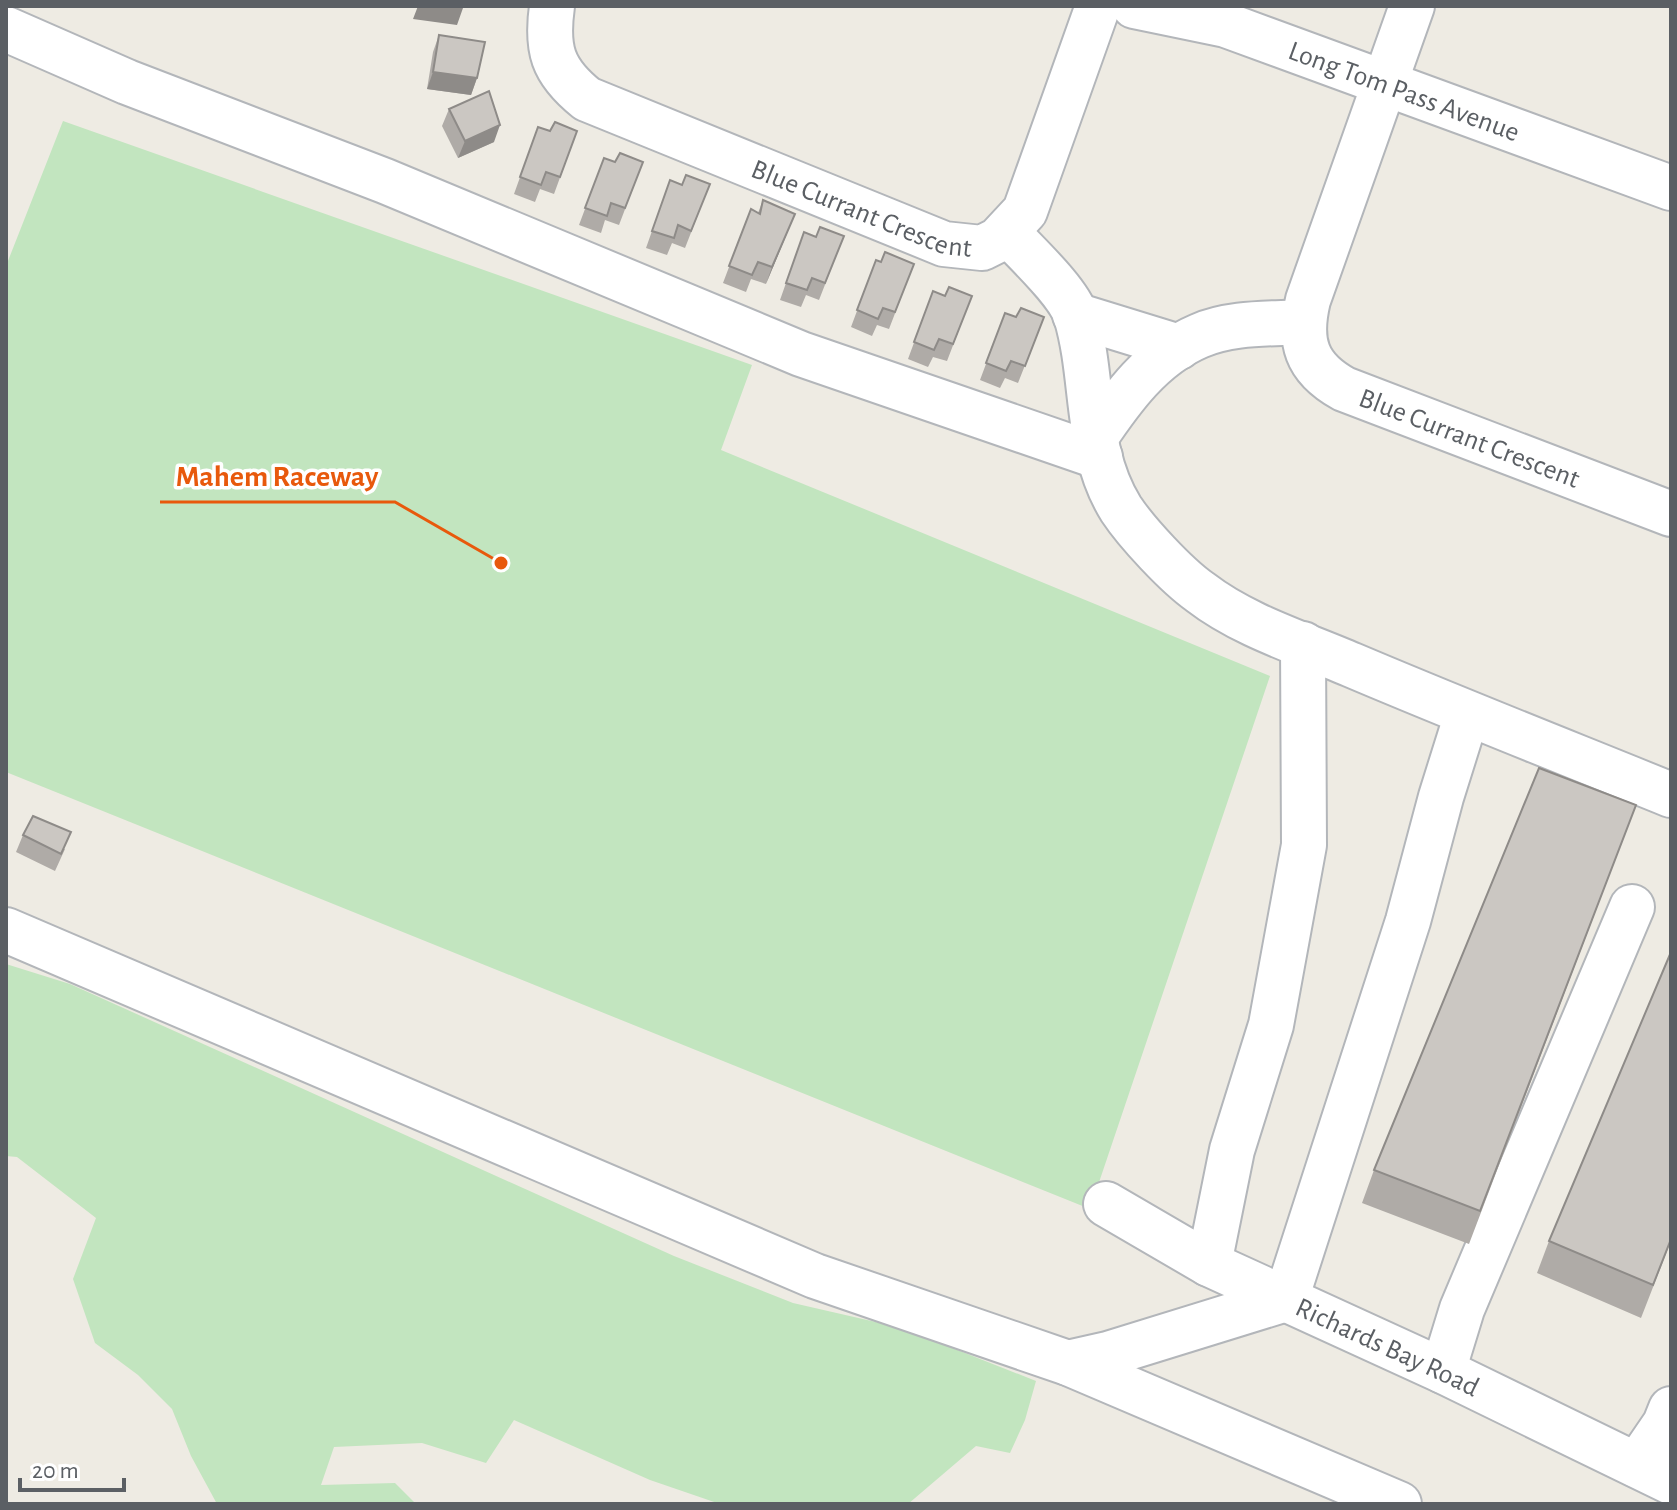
<svg xmlns="http://www.w3.org/2000/svg" width="1677" height="1510" font-family="'Alegreya Sans',sans-serif">
  <rect width="100%" height="100%" fill="#eeebe3"/>
  <path fill="#c2e5bf" d="M 63,121 L 752,365 L 721,450 L 1270,676 L 1090,1209 L 6,772 L 6,266 Z
    M 6,964 L 70,984 L 674,1256 L 793,1303 L 902,1328 L 1036,1381 L 1025,1420 L 1010,1453 L 976,1446 L 908,1504 L 720,1504 L 650,1480 L 514,1420 L 486,1463 L 422,1443 L 334,1447 L 321,1485 L 395,1483 L 416,1504 L 217,1504 L 191,1456 L 172,1409 L 138,1375 L 95,1343 L 73,1279 L 96,1218 L 17,1157 L 6,1156 Z"/>
  <g fill="none" stroke-linecap="round" stroke-linejoin="round">
    <g stroke="#b3b6ba" stroke-width="48">
      <g id="minor">
        <path id="s1" d="M 552,6 C 546,49 552,71 587,99 L 944,244 L 982,248 L 998,240 L 1025,211 L 1098,6"/>
        <path id="s2" d="M 1134,6 L 1226,25 L 1671,188"/>
        <path id="s3" d="M 1412,6 L 1308,300 C 1298,342 1306,368 1344,389 L 1671,514"/>
        <path d="M 6,29 L 127,82 L 385,181 L 801,354 L 1100,457"/>
        <path d="M 1007,232 C 1026,253 1068,291 1076,316 C 1095,379 1084,450 1121,509 C 1137,533 1176,575 1200,592 C 1244,626 1301,643 1352,665 C 1458,710 1565,752 1671,795"/>
        <path d="M 1075,315 L 1179,347"/>
        <path d="M 1095,438 C 1122,398 1152,356 1199,336 C 1230,322 1270,324 1303,322"/>
        <path d="M 6,930 L 815,1276 L 1068,1363 L 1399,1504"/>
        <path id="s4" d="M 1106,1204 L 1209,1264 L 1443,1371 L 1671,1482"/>
        <path d="M 1209,1264 L 1232,1150 L 1271,1025 L 1304,845 L 1303,644"/>
        <path d="M 1068,1363 L 1108,1354 L 1286,1299 L 1408,921 L 1441,797 L 1467,714"/>
        <path d="M 1443,1371 L 1462,1309 L 1632,907"/>
        <path d="M 1637,1465 L 1665,1424 L 1671,1409"/>
      </g>
    </g>
    <use href="#minor" stroke="#fff" stroke-width="44"/>
  </g>
  <path fill="#afaba7" d="M 439,35 L 477,78 L 471,95 L 427,89 L 433,52 Z
    M 449,109 L 494,142 L 458,158 L 442,126 Z
    M 538,127 L 550,131 L 577,131 L 554,194 L 540,189 L 535,202 L 514,194 Z
    M 604,158 L 615,162 L 643,162 L 619,225 L 605,220 L 601,233 L 579,225 Z
    M 670,180 L 682,185 L 710,184 L 685,248 L 672,243 L 667,255 L 646,248 Z
    M 763,200 L 795,214 L 766,284 L 751,279 L 746,292 L 723,283 L 751,209 L 758,213 Z
    M 804,232 L 816,237 L 844,236 L 819,300 L 806,295 L 801,307 L 780,300 Z
    M 876,260 L 881,262 L 914,264 L 889,329 L 877,325 L 872,336 L 851,327 Z
    M 933,291 L 945,296 L 972,296 L 947,361 L 933,357 L 928,367 L 908,359 Z
    M 1005,313 L 1016,317 L 1044,317 L 1018,383 L 1005,378 L 1000,388 L 980,380 Z
    M 1636,805 L 1469,1244 L 1362,1203 L 1374,1170 Z
    M 23,835 L 65,849 L 55,871 L 16,852 Z
    M 1549,1241 L 1671,1241 L 1641,1318 L 1537,1273 Z"/>
  <path fill="#8e8b88" d="M 418,6 L 448,6 L 463,8 L 457,25 L 413,19 Z
    M 433,72 L 477,78 L 471,95 L 427,89 Z
    M 500,125 L 494,142 L 458,158 L 465,141 Z
    M 795,214 L 788,231 L 766,284 L 772,267 Z"/>
  <path fill="#cbc7c2" stroke="#8e8b88" stroke-width="2" d="M 439,35 L 485,42 L 477,78 L 433,72 Z
    M 489,91 L 500,125 L 465,141 L 449,109 Z
    M 555,122 L 577,131 L 560,177 L 546,172 L 541,185 L 520,177 L 538,127 L 550,131 Z
    M 620,153 L 643,162 L 625,208 L 611,203 L 607,216 L 585,208 L 604,158 L 615,162 Z
    M 686,175 L 710,184 L 691,231 L 678,225 L 674,238 L 652,231 L 670,180 L 682,185 Z
    M 763,200 L 795,214 L 772,267 L 758,262 L 752,275 L 729,266 L 751,209 L 760,214 Z
    M 820,227 L 844,236 L 825,283 L 812,278 L 807,290 L 786,283 L 804,232 L 816,237 Z
    M 885,252 L 914,264 L 895,312 L 883,308 L 878,319 L 857,310 L 876,260 L 881,262 Z
    M 949,287 L 972,296 L 953,344 L 939,339 L 934,350 L 914,342 L 933,291 L 945,296 Z
    M 1021,308 L 1044,317 L 1025,366 L 1011,361 L 1006,371 L 986,363 L 1005,313 L 1016,317 Z
    M 1539,768 L 1636,805 L 1480,1211 L 1374,1170 Z
    M 33,816 L 71,832 L 61,854 L 23,835 Z
    M 1671,952 L 1671,1239 L 1653,1285 L 1549,1241 Z"/>
  <g text-anchor="middle" stroke-width="7" stroke-linejoin="round" paint-order="stroke">
    <g font-size="28" fill="#5b5f64" stroke="#fff">
      <text dy="10" stroke="none"><textPath href="#s2" startOffset="284">Long Tom Pass Avenue</textPath></text>
      <text dy="10" stroke="none"><textPath href="#s1" startOffset="402">Blue Currant Crescent</textPath></text>
      <text dy="10" stroke="none"><textPath href="#s3" startOffset="552">Blue Currant Crescent</textPath></text>
      <text dy="10" stroke="none"><textPath href="#s4" startOffset="316">Richards Bay Road</textPath></text>
    </g>
  </g>
  <path fill="none" stroke="#e8590c" stroke-width="3" d="M501 563L395 502H160"/>
  <circle fill="#e8590c" stroke="#fff" stroke-width="3" cx="501" cy="563" r="8"/>
  <g font-size="30" text-anchor="middle" font-weight="bold" fill="#e8590c" stroke="#fff" stroke-width="7" stroke-linejoin="round" paint-order="stroke">
    <text x="277" y="486">Mahem Raceway</text>
  </g>
  <rect width="1677" height="1510" fill="none" stroke="#5b5f64" stroke-width="16"/>
  <path d="M20 1478v12h104v-12" fill="none" stroke="#5b5f64" stroke-width="4"/>
  <text x="32" y="1478" font-size="24" fill="#5b5f64" stroke="#ffffff" stroke-width="6" paint-order="stroke">20 m</text>
</svg>
